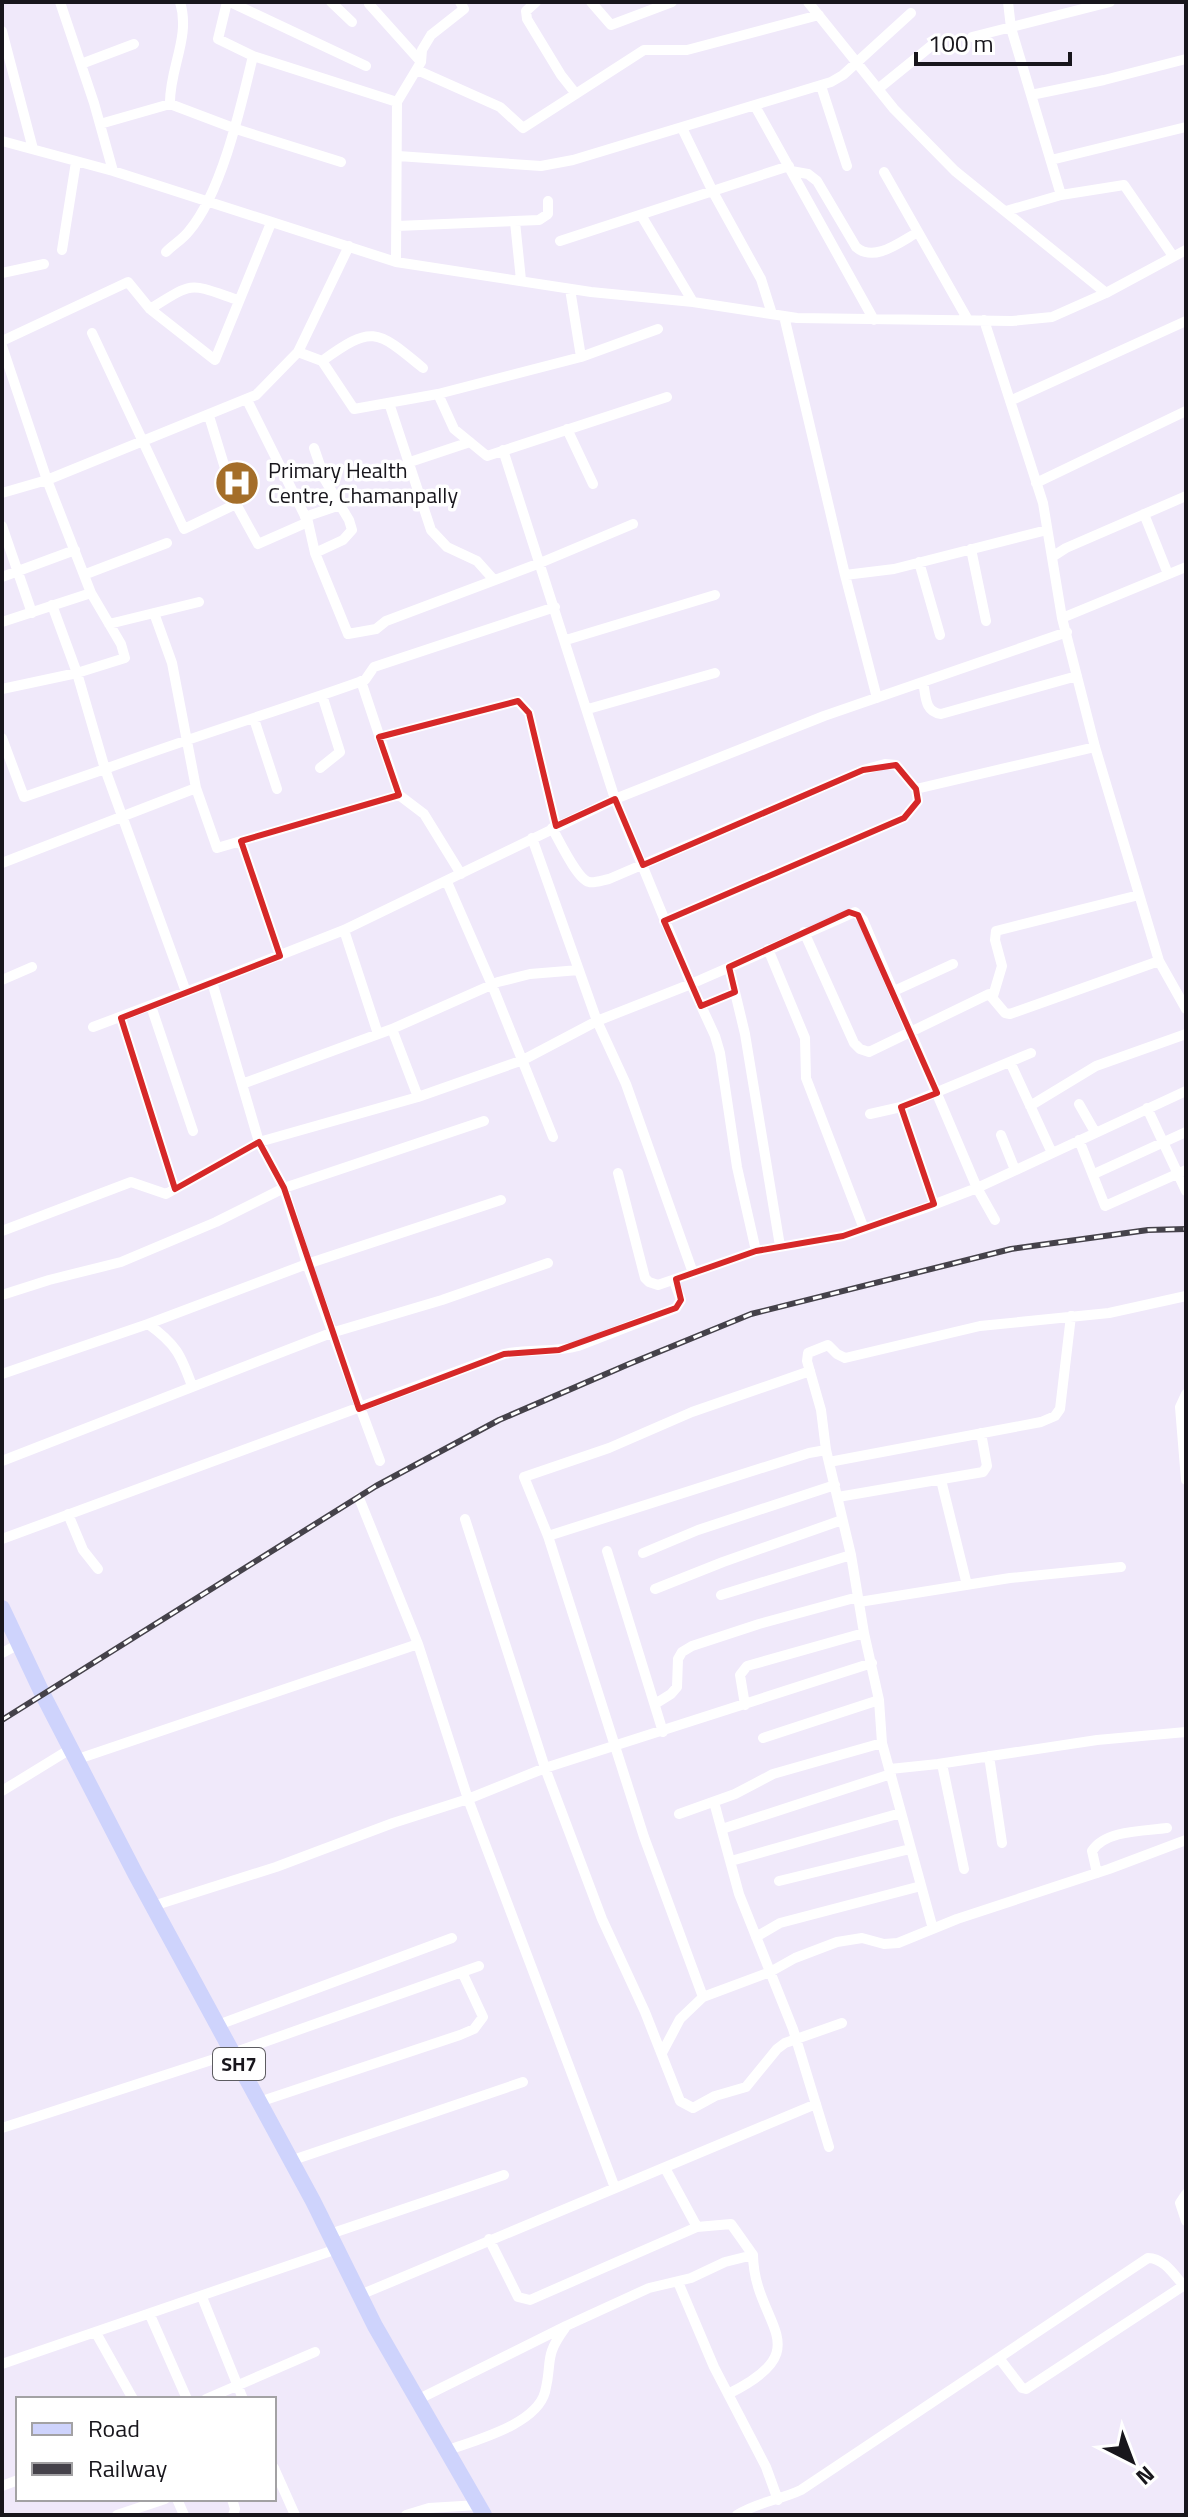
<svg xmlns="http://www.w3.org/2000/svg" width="1188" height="2517" font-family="'Titillium Web',sans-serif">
  <rect width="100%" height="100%" fill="#f0e9fa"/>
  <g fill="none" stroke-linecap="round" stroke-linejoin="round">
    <path stroke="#fff" stroke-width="10" d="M 60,2 L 94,103 L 113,171
      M 180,2 C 191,37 169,69 170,104 L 236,129 L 341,162
      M 227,2 L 218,39 L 253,56 L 397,102
      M 230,2 L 366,66
      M 331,2 L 352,22
      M 536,2 L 526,11 L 527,19 L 561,75 L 576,94
      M 591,2 L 611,25 L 672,2
      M 808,2 L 894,109 L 955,171 L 1106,293 L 1186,250
      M 369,4 L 421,62
      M 2,31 L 33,149
      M 972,37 L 1110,2
      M 81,64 L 134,44
      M 417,70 L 500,107 L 523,128 L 644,50 L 687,50 L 819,15
      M 821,86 L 847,166
      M 878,89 L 931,46
      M 1031,95 L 1104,80 L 1186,59
      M 755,106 L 874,320
      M 100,124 L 170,104
      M 682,128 L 713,192 L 761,279 L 772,314
      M 2,141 L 113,171 L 396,262 L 591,292 L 693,302 L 797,318 L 1012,321 L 1052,317 L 1106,293
      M 398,156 L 541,166 L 573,160 L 831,82 L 843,75 L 911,13
      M 1051,160 L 1186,127
      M 791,171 L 808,174 L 817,181 L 856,247 C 874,263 900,242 918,232
      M 884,172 L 968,320
      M 1061,195 L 1124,185 L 1173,256
      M 1006,211 L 1061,195 L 1011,28 L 1008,2
      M 641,215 L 693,302
      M 515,222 L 521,280
      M 397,226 L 539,220 L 548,214 L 548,201
      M 560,241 L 789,166
      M 62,250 L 76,162
      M 166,252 C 173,245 183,239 189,231 C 222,192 241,106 253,56
      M 396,262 L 397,102 L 421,62 L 422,50 L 431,35 L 464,9 L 460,2
      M 2,273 L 44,264
      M 570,289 L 581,357
      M 150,309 C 195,281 188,283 238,300
      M 784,316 L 845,575 L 877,698
      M 984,320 L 1043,503 L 1062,618 L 1095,747 L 1159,961 L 1186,1009
      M 92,333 L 184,529 L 236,504
      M 2,341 L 128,282 L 150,309 L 215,360 L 271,223
      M 2,346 L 47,480 L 256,395 L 298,352 L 349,246
      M 298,352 L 322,361 L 354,409 L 438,394 L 581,357 L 658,329
      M 322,361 C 372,325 376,329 423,368
      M 438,394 L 454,429 L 487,456 L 667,397
      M 247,400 L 308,522 L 315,553 L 348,634 L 376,629 L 386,621 L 540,563 L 633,524
      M 1010,401 L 1186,321
      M 389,403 L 431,530 L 447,547 L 477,561 L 494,580
      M 209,416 L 236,504 L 258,544 L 308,522
      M 567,429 L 593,484
      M 314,448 L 325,480 L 349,520 L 352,530 L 343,540 L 315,553
      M 503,450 L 615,799 L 691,984 L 715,1036 L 720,1053 L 737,1167 L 756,1251
      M 407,463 L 470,442
      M 1036,483 L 1186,411
      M 2,493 L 47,480 L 91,593 L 121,644 L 125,658 L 77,673 L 2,689
      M 1144,514 L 1168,574
      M 305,517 L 340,505
      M 2,526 L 32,613
      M 971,549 L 986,621
      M 1052,557 L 1066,548 L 1186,496
      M 919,562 L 940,635
      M 86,574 L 167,543
      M 845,575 L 894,569 L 1047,530
      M 2,577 L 75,550
      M 154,613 L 172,663 L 196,788 L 217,848 L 399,795 L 361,681
      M 1062,618 L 1186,567
      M 2,622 L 91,593
      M 109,624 L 199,602
      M 566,640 L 715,595
      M 923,682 C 926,695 924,712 941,714 L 1077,676
      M 588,709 L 715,673
      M 254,719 L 277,789
      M 379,737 L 518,701 L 529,713 L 556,826
      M 2,738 L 24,797 L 105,769 L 77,673 L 52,605
      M 320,768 L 340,752 L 322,695
      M 399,795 L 424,814 L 461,874
      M 552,828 C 559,840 577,879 589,882 C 595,883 603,880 609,879 L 863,770 L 885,764 L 896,765 L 916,789 L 1095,747
      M 532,838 L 597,1021 L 626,1084 L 693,1273
      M 241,841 L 280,956
      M 2,863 L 196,788
      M 447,882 L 492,985 L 553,1137
      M 664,921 L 904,818 L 918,801 L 916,789
      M 344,930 L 378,1034
      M 804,932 L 854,1043 L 860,1049 L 869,1052 L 989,994 L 1005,1013 L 1010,1014 L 1159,961
      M 768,949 L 805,1038 L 806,1078 L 864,1229
      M 729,967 L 745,1034 L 780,1246
      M 2,980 L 32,967
      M 212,982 L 344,930 L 615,799 L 824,716 L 1067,632
      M 894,991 L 953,964
      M 993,996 L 1002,966 L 995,940 L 996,931 L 1139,895
      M 151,1006 L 193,1131
      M 701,1006 L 735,992
      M 121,1018 L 175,1189
      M 93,1027 L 186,992
      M 392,1029 L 418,1097
      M 1010,1062 L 1052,1153
      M 242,1084 L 392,1029 L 498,982 L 530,974 L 579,970
      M 1079,1104 L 1095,1132
      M 1030,1106 L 1096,1066 L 1186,1034
      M 901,1107 L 934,1204
      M 1147,1108 L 1186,1191
      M 870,1114 L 901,1107 L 1031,1053
      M 1001,1135 L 1015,1170
      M 1079,1140 L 1105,1206 L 1186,1170
      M 618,1173 L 645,1278 L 649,1282 L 658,1285 L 756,1251 L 843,1236 L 925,1208 L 977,1188 L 1186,1091
      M 1094,1174 L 1186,1132
      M 2,1231 L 131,1182 L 166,1194 L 259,1142 L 418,1097 L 523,1060 L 597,1021 L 691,984 L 855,912 L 863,920 L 977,1188 L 995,1220
      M 2,1295 L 49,1280 L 121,1262 L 216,1222 L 284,1188 L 484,1121
      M 148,1324 C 176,1344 181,1355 192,1386
      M 2,1374 L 148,1324 L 307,1264 L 501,1200
      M 1186,1394 L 1180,1407 L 1186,1480
      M 2,1461 L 331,1333 L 442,1300 L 548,1263
      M 380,1461 L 307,1264 L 284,1188 L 259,1142 L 212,982 L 186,992 L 105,769 C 191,737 279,711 365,680 L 374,667 L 555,607
      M 829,1462 L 1041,1422 L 1055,1416 L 1060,1409 L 1071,1316
      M 941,1480 L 967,1585
      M 838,1497 L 983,1472 L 987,1466 L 981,1433
      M 359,1498 L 418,1644 L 468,1799 L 615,2188
      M 68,1514 L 83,1550 L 98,1569
      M 465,1519 L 545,1768 L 602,1919 L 645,2012 L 680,2101 L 693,2108 L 715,2096 L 746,2087 L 777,2049 L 785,2043 L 842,2023
      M 548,1536 L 809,1453 L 826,1450
      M 2,1539 L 504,1354 C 529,1348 554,1353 578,1346 L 676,1308 L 681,1300 L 674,1281
      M 607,1551 L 663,1732
      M 643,1553 L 698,1530 L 835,1485
      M 655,1589 L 723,1562 L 842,1520
      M 721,1595 L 851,1555
      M 859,1602 L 1010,1578 L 1121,1567
      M 2,1653 L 19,1644
      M 655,1704 L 671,1694 L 677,1687 L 678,1659 L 682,1652 L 692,1646 L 759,1624 L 858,1597
      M 745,1705 L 740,1675 L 747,1666 L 864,1633
      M 763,1738 L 879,1700
      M 989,1756 L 1002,1843
      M 78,1759 L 418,1644
      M 942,1764 L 964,1869
      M 890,1769 L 938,1764 L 1097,1740 L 1186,1732
      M 2,1791 L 72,1748
      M 714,1802 L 739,1894 L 793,2029 L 829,2147
      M 679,1814 L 735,1794 L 773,1774 L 882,1743
      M 722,1829 L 891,1774
      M 731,1861 L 901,1813
      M 1097,1873 L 1092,1851 C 1105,1830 1144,1831 1167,1828
      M 779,1881 L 910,1849
      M 153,1906 L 276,1867 L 393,1823 L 468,1799 L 545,1768 L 872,1663
      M 933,1929 L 882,1743 L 879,1700 L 864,1633 L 851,1555 L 826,1450 L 821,1410 L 807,1361 L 808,1353 L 828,1345 L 837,1354 L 845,1358 L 980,1326 L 1109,1313 L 1186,1296
      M 756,1937 L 780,1923 L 921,1886
      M 703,1997 L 644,1837 L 548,1536 L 524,1477 L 609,1448 L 692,1412 L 810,1371
      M 218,2025 L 452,1938
      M 662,2053 L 680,2019 L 703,1997 L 770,1972 L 795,1958 L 837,1942 L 862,1938 L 884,1944 L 898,1943 L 957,1919 L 1109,1869 L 1186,1840
      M 259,2102 L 460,2035 L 474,2029 L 483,2017 L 462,1972
      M 2,2128 L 233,2053 L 479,1966
      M 290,2161 L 523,2082
      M 665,2168 L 697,2227
      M 1186,2194 L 1180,2203 L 1186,2221
      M 330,2234 L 504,2175
      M 678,2282 L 714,2367 L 766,2467 L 778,2500
      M 360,2295 L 816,2104
      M 202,2297 L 243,2399
      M 150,2315 L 187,2399
      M 96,2333 L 133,2399
      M 999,2358 L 1022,2388 L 1026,2389 L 1186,2284
      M 2,2364 L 337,2249
      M 728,2394 C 822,2348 754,2325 753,2255
      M 206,2399 L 315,2352
      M 417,2400 L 566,2326 L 649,2288 L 691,2278 L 725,2262 L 753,2255 L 731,2224 L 697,2227 L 530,2300 L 518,2297 L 489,2239
      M 446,2451 C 475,2440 536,2425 545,2392 C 553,2361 543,2358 565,2328
      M 274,2468 L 295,2515
      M 2,2486 L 18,2480
      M 177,2499 L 184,2515
      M 232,2499 L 235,2509 L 233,2515
      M 117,2515 L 165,2499
      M 406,2515 L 429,2508 L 478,2505
      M 737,2515 C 757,2502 780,2500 801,2490 L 1148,2258 C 1164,2258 1174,2275 1184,2286"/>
    <path stroke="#ced3fc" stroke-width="16" d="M 2,1608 L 43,1695 L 136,1875 L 313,2201 L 375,2326 L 484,2515"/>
    <g stroke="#45424a" stroke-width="6">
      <path id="rail" d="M 2,1720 L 376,1486 L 499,1420 L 629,1364 L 751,1314 L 1011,1249 L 1148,1230 L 1186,1229"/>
    </g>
    <use href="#rail" stroke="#fff" stroke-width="3" stroke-dasharray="9" stroke-linecap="butt"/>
  </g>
  <path fill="none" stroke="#d62828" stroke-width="6" stroke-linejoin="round" d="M 518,701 L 529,713 L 556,826 L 615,799 L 643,865 L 863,770 L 896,765 L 916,789 L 918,801 L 904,818 L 664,921 L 701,1006 L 735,992 L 729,967 L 849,912 L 858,915 L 937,1093 L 901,1107 L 934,1204 L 843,1236 L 756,1251 L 693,1273 L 676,1279 L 681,1300 L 676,1308 L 559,1350 L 504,1354 L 359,1409 L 284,1188 L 259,1142 L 175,1189 L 121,1018 L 280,956 L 241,841 L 399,795 L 379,737 Z"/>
  <defs>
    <g id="hospital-disc" transform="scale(2.3)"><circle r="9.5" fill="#a46e29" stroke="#fff"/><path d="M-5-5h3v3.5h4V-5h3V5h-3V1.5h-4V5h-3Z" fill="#fff"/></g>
  </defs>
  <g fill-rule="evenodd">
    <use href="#hospital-disc" x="237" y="483"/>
  </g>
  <g text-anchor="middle" stroke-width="7" stroke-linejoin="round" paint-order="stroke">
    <rect fill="#fff" stroke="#5d5c60" stroke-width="2" x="213" y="2048" width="52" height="32" rx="6"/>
    <g font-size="20" font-weight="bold" fill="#18161c">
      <text x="239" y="2071">SH7</text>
    </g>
    <g font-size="22" fill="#18161c" stroke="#fff" text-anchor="start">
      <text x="268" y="478">Primary Health<tspan x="268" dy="25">Centre, Chamanpally</tspan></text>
    </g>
  </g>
  <rect width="1188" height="2517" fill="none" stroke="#18161c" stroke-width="8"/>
  <rect x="16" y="2397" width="260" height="104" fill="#ffffff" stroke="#a3a2a4" stroke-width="2"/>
  <rect x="32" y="2423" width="40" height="12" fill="#ced3fc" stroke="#a3a2a4" stroke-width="2"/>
  <text x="88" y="2437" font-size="24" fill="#18161c">Road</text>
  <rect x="32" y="2463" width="40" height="12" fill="#45424a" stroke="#a3a2a4" stroke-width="2"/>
  <text x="88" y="2477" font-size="24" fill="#18161c">Railway</text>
  <g transform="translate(1132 2461) rotate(138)" stroke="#ffffff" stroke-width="6" paint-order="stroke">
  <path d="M0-6L14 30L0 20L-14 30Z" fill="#18161c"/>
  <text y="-12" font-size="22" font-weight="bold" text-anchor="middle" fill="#18161c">N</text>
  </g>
  <path d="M916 52v12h154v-12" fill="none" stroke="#18161c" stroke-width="4"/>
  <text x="928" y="52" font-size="24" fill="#18161c" stroke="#ffffff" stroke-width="6" paint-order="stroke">100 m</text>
</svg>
